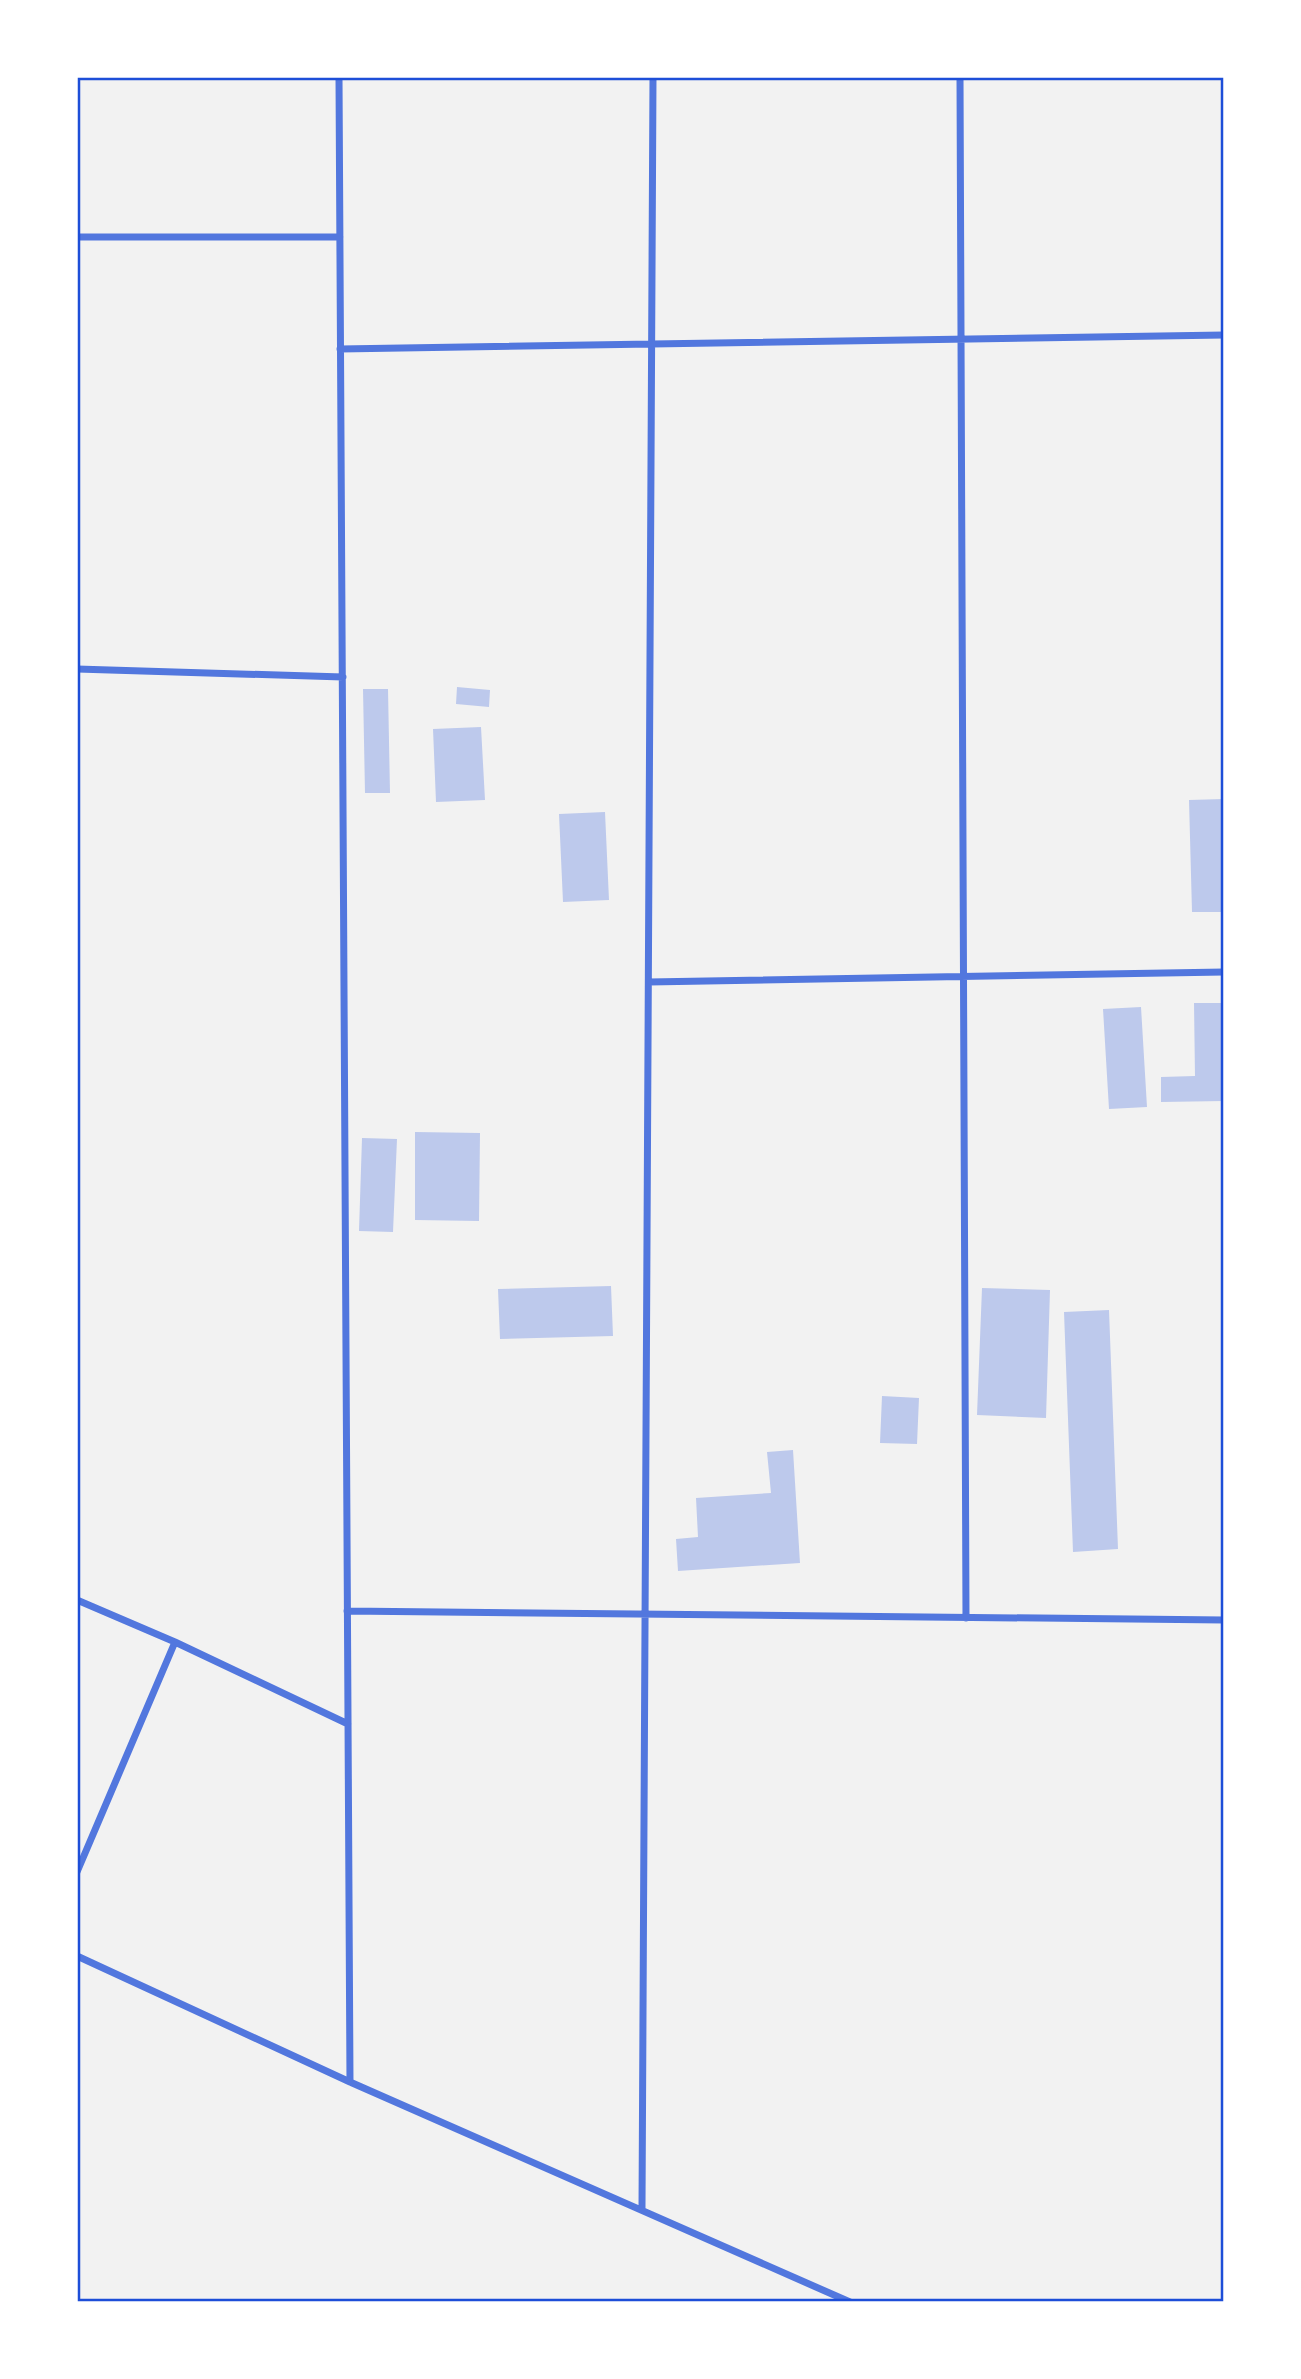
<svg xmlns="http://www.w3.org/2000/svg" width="1301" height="2379" font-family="Signika,sans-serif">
  <rect width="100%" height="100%" fill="#f2f2f2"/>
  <path fill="#bdc9ec" d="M 457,687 L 490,690 L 489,707 L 456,704 Z
    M 363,689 L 388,689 L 390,793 L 365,793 Z
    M 481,727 L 485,800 L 436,802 L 433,729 Z
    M 1224,799 L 1224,912 L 1192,912 L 1189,800 Z
    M 605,812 L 609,900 L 563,902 L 559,814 Z
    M 1194,1003 L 1224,1003 L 1224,1101 L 1161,1102 L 1161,1077 L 1195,1076 Z
    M 1141,1007 L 1147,1107 L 1109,1109 L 1103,1009 Z
    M 415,1132 L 480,1133 L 479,1221 L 415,1220 Z
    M 362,1138 L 397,1139 L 393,1232 L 359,1231 Z
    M 611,1286 L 613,1336 L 500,1339 L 498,1289 Z
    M 982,1288 L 1050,1290 L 1046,1418 L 977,1415 Z
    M 1109,1310 L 1118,1549 L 1073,1552 L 1064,1312 Z
    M 882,1396 L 919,1398 L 917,1444 L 880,1443 Z
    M 793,1450 L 800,1563 L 678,1571 L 676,1539 L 698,1537 L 696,1498 L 771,1493 L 767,1452 Z"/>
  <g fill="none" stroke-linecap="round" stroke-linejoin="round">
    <path stroke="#5277de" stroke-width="7" d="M 339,77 L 350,2082
      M 960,77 L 966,1618
      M 77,237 L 340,237
      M 340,349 L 1224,335
      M 77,669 L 343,677
      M 649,982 L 1224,972
      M 77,1600 L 175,1642 L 348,1724
      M 347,1611 L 1224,1620
      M 77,1872 L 175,1642
      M 77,1956 L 350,2082 L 850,2302
      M 642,2208 L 653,77"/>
  </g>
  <rect width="1301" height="2379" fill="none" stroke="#ffffff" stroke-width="158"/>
  <rect x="79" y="79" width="1143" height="2221" fill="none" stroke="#1d4ed8" stroke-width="2.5"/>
</svg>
